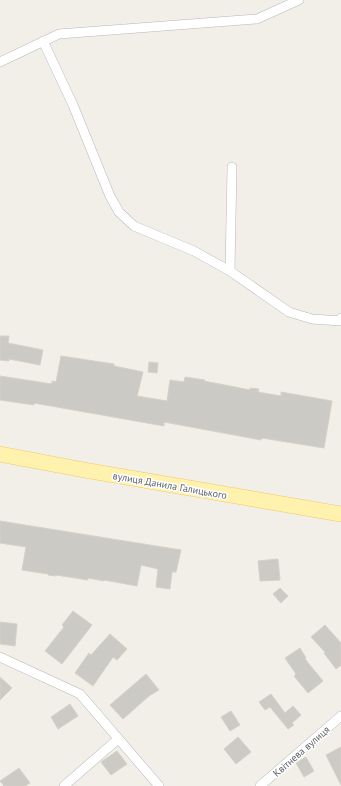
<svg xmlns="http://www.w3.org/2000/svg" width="341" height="786" font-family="'PT Sans',sans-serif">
  <rect width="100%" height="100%" fill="#f1efe8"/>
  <path fill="#cccac5" stroke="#d6d1c6" d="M 0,336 L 9,336 L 8,343 L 43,350 L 40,365 L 9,359 L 9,361 L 0,360 Z
    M 61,356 L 114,364 L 114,366 L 143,372 L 137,396 L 167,401 L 170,380 L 184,382 L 185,377 L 205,380 L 204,381 L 250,390 L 250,388 L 259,389 L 258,392 L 281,396 L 281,392 L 332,401 L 324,448 L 262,438 L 261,440 L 164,422 L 164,426 L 34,403 L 34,405 L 0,400 L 0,376 L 52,384 L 52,381 L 56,382 Z
    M 149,362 L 158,363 L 157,373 L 148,372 Z
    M 0,521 L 181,550 L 176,572 L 172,572 L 170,589 L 156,587 L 158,569 L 141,565 L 137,586 L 104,580 L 104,581 L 88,578 L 88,580 L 56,575 L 56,576 L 48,575 L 48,574 L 22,570 L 26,547 L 0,543 Z
    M 278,559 L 280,580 L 260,581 L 258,561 Z
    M 280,588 L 288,596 L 281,603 L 273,594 Z
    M 73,611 L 92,625 L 62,664 L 45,651 L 64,627 L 62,625 Z
    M 0,622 L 17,624 L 15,646 L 0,644 Z
    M 325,625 L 341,643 L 341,665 L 336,669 L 324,653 L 325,652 L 311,637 Z
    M 110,634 L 127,649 L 117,660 L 113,657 L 93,686 L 75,673 L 89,653 L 91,655 Z
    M 300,648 L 306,658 L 305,659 L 323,681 L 308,693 L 294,676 L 296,674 L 285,658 Z
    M 146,674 L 159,690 L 149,696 L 123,719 L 110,705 Z
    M 0,677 L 12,688 L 0,700 Z
    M 271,694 L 285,713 L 293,706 L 301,715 L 292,723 L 294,725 L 288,729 L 270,707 L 265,710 L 259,702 Z
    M 70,704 L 78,716 L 58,729 L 51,717 Z
    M 231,711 L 240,725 L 230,731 L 221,717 Z
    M 238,737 L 251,752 L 236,764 L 224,749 Z
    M 341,747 L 341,785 L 326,755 Z
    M 117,751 L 127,764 L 111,775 L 101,762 Z
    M 306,757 L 314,771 L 304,777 L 296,763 Z
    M 19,768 L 30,783 L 25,786 L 4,786 L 0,781 Z"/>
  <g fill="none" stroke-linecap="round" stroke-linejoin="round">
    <g stroke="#b5b8bc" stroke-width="10">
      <path id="street" d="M 43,41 L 73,105 L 110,196 L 119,212 L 134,226 L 194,251 L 230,271 L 289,312 L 312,319 L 341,321 L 341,318
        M 0,62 L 59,34 L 257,19 L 299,0
        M 230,271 L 232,167
        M 0,657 L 80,694 L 159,786
        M 64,786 L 118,739
        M 260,786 L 341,716"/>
    </g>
    <g stroke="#f2c960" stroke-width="16">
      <path id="primary" d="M 0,454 L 84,470 L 341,514"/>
    </g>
    <use href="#street" stroke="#fff" stroke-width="9"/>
    <use href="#primary" stroke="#fff2af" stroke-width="15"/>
  </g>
  <g text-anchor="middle" stroke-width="3" stroke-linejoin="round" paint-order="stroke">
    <g font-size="10" fill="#5f6368" stroke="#fff">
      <text transform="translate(170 485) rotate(10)" y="4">вулиця Данила Галицького</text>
      <text transform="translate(301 751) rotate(-41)" y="4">Квітнева вулиця</text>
    </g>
  </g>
</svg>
